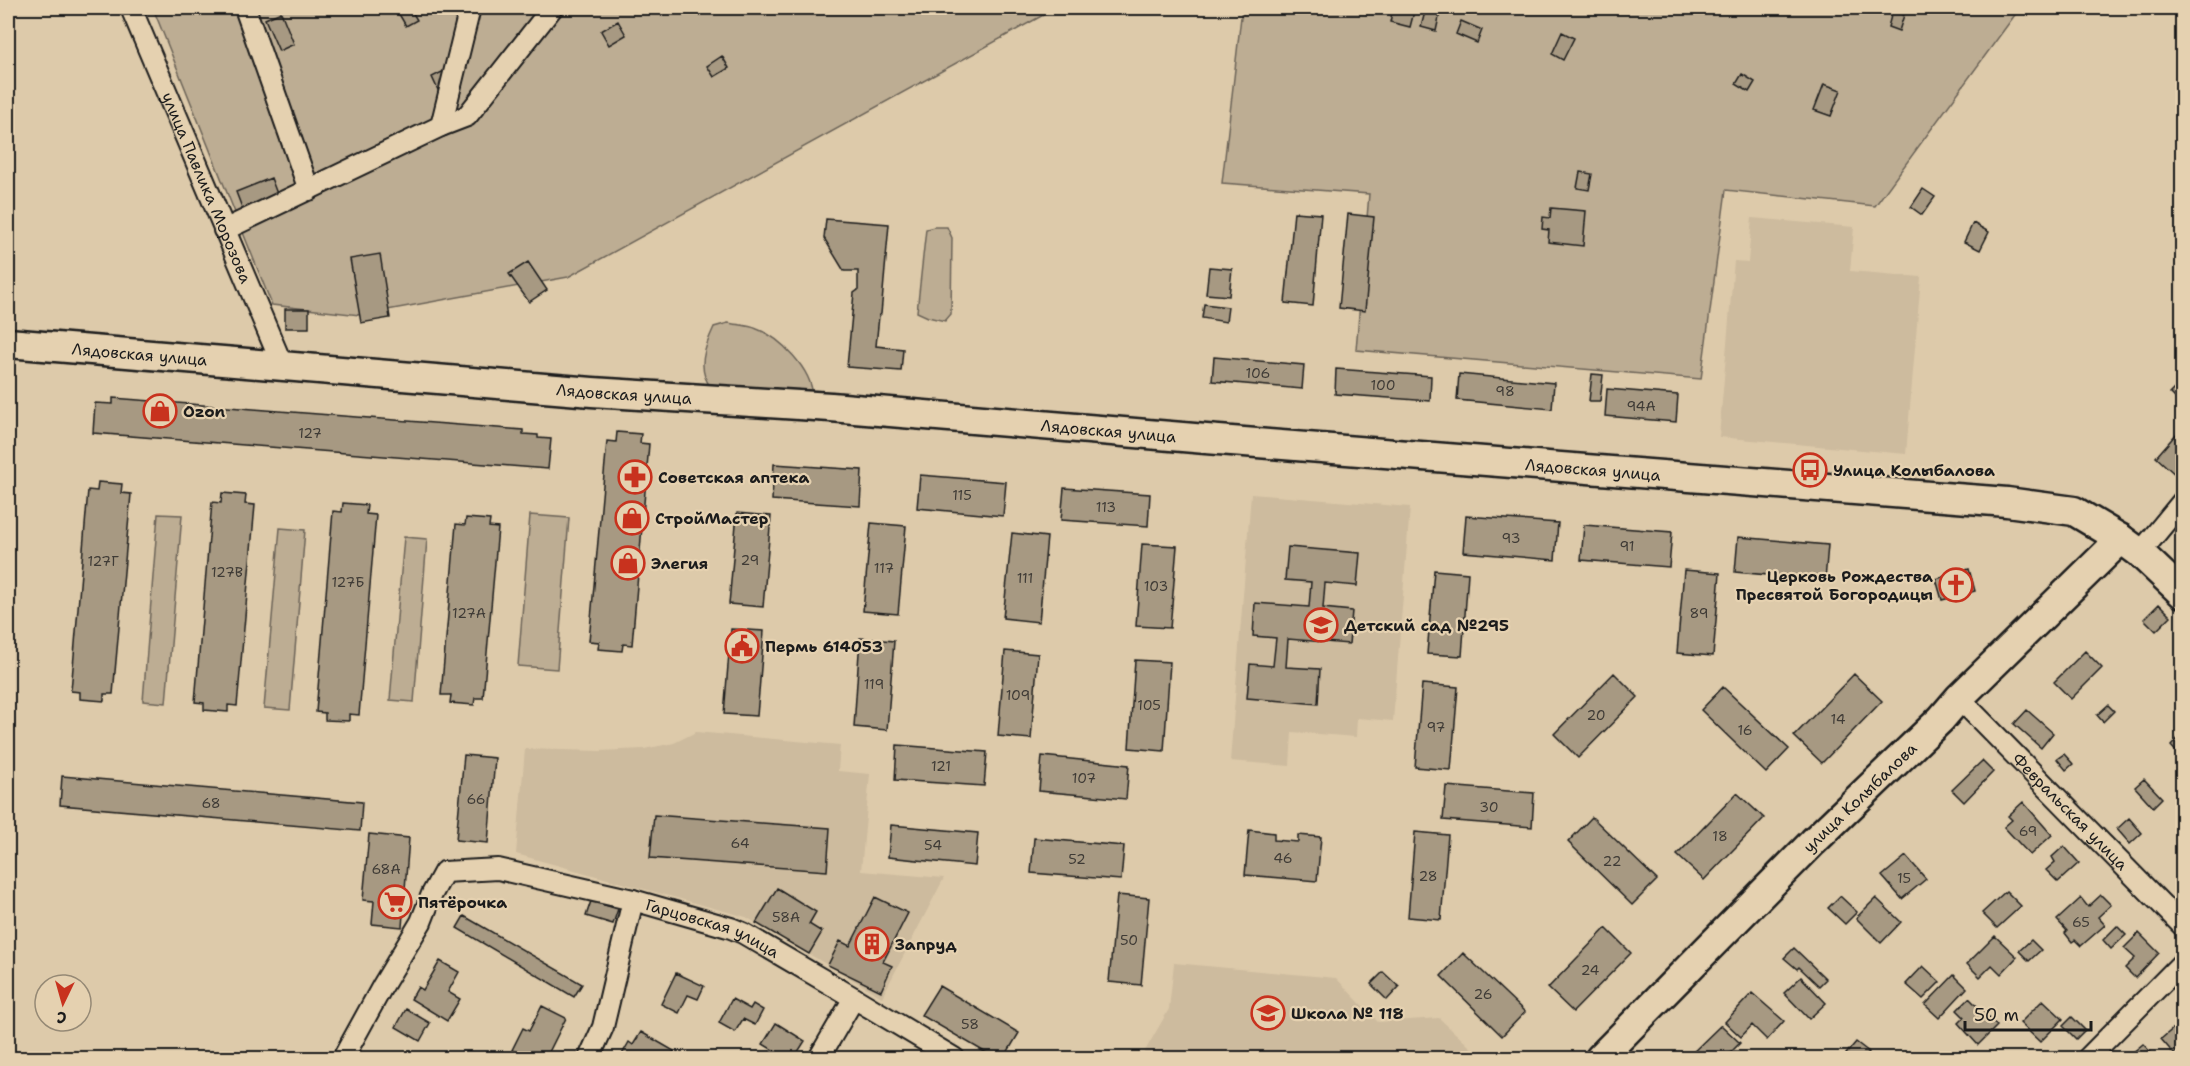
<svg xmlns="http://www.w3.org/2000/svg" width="2190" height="1066" font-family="'Shantell Sans',sans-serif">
  <rect width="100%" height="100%" fill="#ddcaaa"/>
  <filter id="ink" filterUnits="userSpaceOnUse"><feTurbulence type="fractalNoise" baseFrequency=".0167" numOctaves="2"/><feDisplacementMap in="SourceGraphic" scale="12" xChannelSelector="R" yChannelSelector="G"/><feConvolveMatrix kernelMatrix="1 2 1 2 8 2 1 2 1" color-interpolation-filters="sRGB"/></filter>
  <g filter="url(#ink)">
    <path fill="#cdbb9e" d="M 1752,218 L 1854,227 L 1850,271 L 1921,277 L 1906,454 L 1719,437 L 1734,261 L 1748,262 Z
      M 1251,494 L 1410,507 L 1393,721 L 1357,718 L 1356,737 L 1292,732 L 1290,766 L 1230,761 Z
      M 696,732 L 840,745 L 838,771 L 870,774 L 861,871 L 944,878 L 882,997 L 746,917 L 516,854 L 525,749 L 599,751 L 644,749 L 674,743 Z
      M 1174,963 L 1336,978 L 1378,1022 L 1439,1018 L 1482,1058 L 1141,1058 L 1169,1009 Z"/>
    <path fill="#bdad93" stroke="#6c6458" stroke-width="1.5" d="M 153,8 L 1056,8 L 568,277 L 360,315 L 272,305 Z
      M 1242,8 L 2020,8 L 1875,206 L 1726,190 L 1701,379 L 1356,350 L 1369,194 L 1222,183 Z
      M 934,227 L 947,227 L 952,238 L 951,314 L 945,321 L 928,317 L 917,312 L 926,229 Z
      M 728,323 C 737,325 748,325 757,329 C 781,338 811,369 813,396 L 711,387 C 696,370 705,346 714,327 Z
      M 158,514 L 182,515 L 166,703 L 143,701 Z
      M 530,515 L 569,518 L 557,669 L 518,666 Z
      M 280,528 L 305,530 L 290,710 L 264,708 Z
      M 404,537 L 427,539 L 414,702 L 390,700 Z"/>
    <path fill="#a79982" stroke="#1c1c1c" stroke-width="1.5" d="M 398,8 L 410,8 L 417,20 L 406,26 L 396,9 Z
      M 1393,8 L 1415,8 L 1410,27 L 1390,22 Z
      M 1426,8 L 1441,8 L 1436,31 L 1421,27 Z
      M 281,12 L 294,44 L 279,51 L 265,19 Z
      M 1892,12 L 1904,15 L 1899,31 L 1888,27 Z
      M 618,21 L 626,35 L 609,45 L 601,31 Z
      M 1461,21 L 1482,30 L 1477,43 L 1456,34 Z
      M 1562,32 L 1574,38 L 1563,60 L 1552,54 Z
      M 722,56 L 729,68 L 714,77 L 707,66 Z
      M 444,71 L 450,84 L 438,90 L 432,77 Z
      M 1742,74 L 1755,82 L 1749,92 L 1736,84 Z
      M 1824,84 L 1841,90 L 1831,116 L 1814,110 Z
      M 1580,172 L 1592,174 L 1589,190 L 1577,188 Z
      M 271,178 L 279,199 L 244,213 L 236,192 Z
      M 1923,189 L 1935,197 L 1922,215 L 1911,207 Z
      M 1551,208 L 1586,211 L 1583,246 L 1548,242 L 1549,230 L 1542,229 L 1543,217 L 1550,218 Z
      M 1294,212 L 1321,214 L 1313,306 L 1285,303 Z
      M 1348,214 L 1374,217 L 1365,311 L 1339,308 Z
      M 826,219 L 889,224 L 881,314 L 879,316 L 876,346 L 903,349 L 901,371 L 847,367 L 854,293 L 858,290 L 858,271 L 844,271 L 824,238 Z
      M 1973,223 L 1989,232 L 1980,250 L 1964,242 Z
      M 380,254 L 390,318 L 361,323 L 350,259 Z
      M 528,262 L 547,290 L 529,302 L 509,274 Z
      M 1209,267 L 1232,269 L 1229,296 L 1206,294 Z
      M 1204,304 L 1228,307 L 1226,322 L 1202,318 Z
      M 285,309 L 309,309 L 309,328 L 285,328 Z
      M 1214,357 L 1304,365 L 1302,389 L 1212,381 Z
      M 1336,369 L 1431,376 L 1430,401 L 1335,394 Z
      M 1459,374 L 1554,383 L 1552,409 L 1457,400 Z
      M 1592,374 L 1603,375 L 1600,401 L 1589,401 Z
      M 2182,381 L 2182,405 L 2170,393 Z
      M 1607,389 L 1678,395 L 1676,422 L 1605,416 Z
      M 113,398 L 523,430 L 523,434 L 538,435 L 538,438 L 551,439 L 548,469 L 93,433 L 95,403 L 113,404 Z
      M 617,432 L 641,434 L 640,443 L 649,444 L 632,645 L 623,644 L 622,651 L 598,649 L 599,642 L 589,641 L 607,441 L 616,442 Z
      M 2177,433 L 2182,438 L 2182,472 L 2178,477 L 2156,457 Z
      M 774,464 L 862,470 L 860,506 L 772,500 Z
      M 920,475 L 1006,482 L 1003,516 L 917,508 Z
      M 98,482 L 122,484 L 121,493 L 131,494 L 113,694 L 104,694 L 104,701 L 80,699 L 80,692 L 71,691 L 88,490 L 97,491 Z
      M 1064,488 L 1150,494 L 1148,526 L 1061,520 Z
      M 222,493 L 246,495 L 245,504 L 255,505 L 237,706 L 228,705 L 228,712 L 204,710 L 204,703 L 195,702 L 212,502 L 221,503 Z
      M 343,503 L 367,505 L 366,514 L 376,515 L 359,715 L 349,714 L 349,721 L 325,720 L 325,713 L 316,712 L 333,511 L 342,512 Z
      M 737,513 L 771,516 L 763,607 L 729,604 Z
      M 1466,516 L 1558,523 L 1555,560 L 1463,552 Z
      M 466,518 L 490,520 L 489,527 L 498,528 L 483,698 L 475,698 L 474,705 L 450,703 L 451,695 L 441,695 L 456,524 L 465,525 Z
      M 871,523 L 906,526 L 898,614 L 863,611 Z
      M 1584,525 L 1672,532 L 1669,567 L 1581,560 Z
      M 1012,533 L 1047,537 L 1039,622 L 1003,618 Z
      M 1738,537 L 1828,545 L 1825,580 L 1735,572 Z
      M 1142,544 L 1177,546 L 1170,628 L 1136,626 Z
      M 1288,547 L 1360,553 L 1357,586 L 1325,583 L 1323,608 L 1352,611 L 1349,644 L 1288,639 L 1286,667 L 1320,669 L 1318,704 L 1247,698 L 1250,664 L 1273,666 L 1276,638 L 1253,636 L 1255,603 L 1309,607 L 1311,582 L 1285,580 Z
      M 1969,569 L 1975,591 L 1942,600 L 1936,579 Z
      M 1434,570 L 1468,573 L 1462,656 L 1427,654 Z
      M 1684,570 L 1720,573 L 1713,656 L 1677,653 Z
      M 2159,604 L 2171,616 L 2156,631 L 2144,619 Z
      M 731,629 L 764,631 L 757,716 L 724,714 Z
      M 860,638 L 894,641 L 887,730 L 854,727 Z
      M 1005,651 L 1038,654 L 1031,739 L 998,736 Z
      M 2085,651 L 2102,668 L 2071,699 L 2054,682 Z
      M 1135,660 L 1170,662 L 1164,751 L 1129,748 Z
      M 1614,673 L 1638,697 L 1578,758 L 1554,734 Z
      M 1854,674 L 1882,701 L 1822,763 L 1794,736 Z
      M 1422,684 L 1458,687 L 1451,770 L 1415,767 Z
      M 1723,687 L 1789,749 L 1766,773 L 1701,710 Z
      M 2108,705 L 2114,711 L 2103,722 L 2097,715 Z
      M 2027,710 L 2053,733 L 2041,748 L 2014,724 Z
      M 2182,734 L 2182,758 L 2171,746 Z
      M 897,745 L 987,752 L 984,786 L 895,780 Z
      M 2064,754 L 2073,764 L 2066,770 L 2057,759 Z
      M 464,755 L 495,758 L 488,843 L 456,840 Z
      M 1042,756 L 1129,765 L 1126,799 L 1039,791 Z
      M 1982,761 L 1993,772 L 1964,802 L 1952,790 Z
      M 62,776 L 362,802 L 360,831 L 60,805 Z
      M 2144,779 L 2162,798 L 2153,807 L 2135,787 Z
      M 1446,786 L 1534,793 L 1532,827 L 1443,820 Z
      M 1737,793 L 1764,818 L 1704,880 L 1677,855 Z
      M 2023,802 L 2052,835 L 2030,855 L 2004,827 L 2012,820 L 2008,816 Z
      M 654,815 L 830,828 L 827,871 L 650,858 Z
      M 1592,817 L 1657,880 L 1632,905 L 1568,842 Z
      M 2129,818 L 2142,833 L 2130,844 L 2117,829 Z
      M 891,825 L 978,833 L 975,866 L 888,857 Z
      M 1249,830 L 1274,833 L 1274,840 L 1298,842 L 1298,835 L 1321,837 L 1317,881 L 1245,875 Z
      M 1415,832 L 1448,835 L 1441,920 L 1408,917 Z
      M 369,834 L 409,838 L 402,927 L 372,924 L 374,901 L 363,900 Z
      M 1034,838 L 1124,846 L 1121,880 L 1031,873 Z
      M 2064,846 L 2079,863 L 2058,882 L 2046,870 L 2055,862 L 2052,857 Z
      M 1906,856 L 1926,879 L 1902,899 L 1882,876 Z
      M 777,888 L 816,912 L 809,924 L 822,932 L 809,954 L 756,923 Z
      M 2006,891 L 2021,906 L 1997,928 L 1982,913 Z
      M 1117,895 L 1149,898 L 1141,985 L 1109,982 Z
      M 2101,895 L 2111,905 L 2098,917 L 2105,925 L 2081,946 L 2075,940 L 2072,942 L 2065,933 L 2067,931 L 2057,920 L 2081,898 L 2088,907 Z
      M 1840,896 L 1857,912 L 1845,924 L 1828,908 Z
      M 875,897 L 908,913 L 883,962 L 892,966 L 881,991 L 828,965 L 840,941 L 850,946 Z
      M 1876,898 L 1901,922 L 1881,943 L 1856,918 Z
      M 591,901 L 618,909 L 613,924 L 586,916 Z
      M 464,916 L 582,984 L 574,997 L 457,928 Z
      M 2117,926 L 2126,935 L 2111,949 L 2103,940 Z
      M 1606,928 L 1631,953 L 1573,1012 L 1548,988 Z
      M 2139,933 L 2159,953 L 2135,978 L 2125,968 L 2135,958 L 2124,948 Z
      M 1995,936 L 2017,957 L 2001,974 L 1992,965 L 1980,977 L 1967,964 Z
      M 2031,940 L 2041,950 L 2029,961 L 2019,951 Z
      M 1794,948 L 1826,979 L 1819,986 L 1799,967 L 1797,969 L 1784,958 Z
      M 1463,953 L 1525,1012 L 1502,1036 L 1441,976 Z
      M 440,961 L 459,972 L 448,992 L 460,999 L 447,1021 L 411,999 L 418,987 L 423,990 Z
      M 1923,966 L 1940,982 L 1923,999 L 1906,984 Z
      M 1383,972 L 1399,987 L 1387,1000 L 1371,984 Z
      M 676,973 L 704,986 L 698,999 L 688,995 L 679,1013 L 661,1004 Z
      M 1954,975 L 1967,988 L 1939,1018 L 1925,1005 Z
      M 1801,977 L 1826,1003 L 1809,1019 L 1784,993 Z
      M 939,986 L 1019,1033 L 1004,1058 L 995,1058 L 921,1015 Z
      M 1752,993 L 1784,1021 L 1767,1040 L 1752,1025 L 1741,1037 L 1725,1022 Z
      M 1969,998 L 1997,1026 L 1978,1045 L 1958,1023 L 1964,1017 L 1957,1010 Z
      M 732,999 L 750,1009 L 753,1004 L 763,1010 L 755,1025 L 743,1019 L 735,1032 L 719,1023 Z
      M 2043,1000 L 2063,1019 L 2040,1042 L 2020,1023 Z
      M 542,1006 L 566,1018 L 546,1058 L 527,1058 L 512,1050 L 523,1028 L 529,1031 Z
      M 406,1009 L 430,1023 L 420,1041 L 396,1027 Z
      M 2072,1017 L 2085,1030 L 2076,1039 L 2063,1026 Z
      M 2182,1021 L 2182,1046 L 2174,1054 L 2161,1039 Z
      M 776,1023 L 805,1041 L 794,1058 L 786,1058 L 763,1044 Z
      M 1721,1025 L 1740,1043 L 1725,1058 L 1687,1058 Z
      M 641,1032 L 674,1051 L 670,1058 L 620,1058 L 629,1042 L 633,1045 Z
      M 1856,1042 L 1869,1052 L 1863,1058 L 1851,1058 L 1846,1054 Z
      M 2143,1044 L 2156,1058 L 2126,1058 Z"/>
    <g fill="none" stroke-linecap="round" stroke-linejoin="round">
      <g stroke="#1c1c1c" stroke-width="24">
        <g id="street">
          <path id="s1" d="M 131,8 L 283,367"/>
          <path d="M 245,8 L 309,190"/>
          <path d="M 441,126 L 470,8"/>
          <path d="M 224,230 L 441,126 L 467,116 L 552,8"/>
          <path d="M 2140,553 L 2182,502"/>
          <path id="s2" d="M 1959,698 L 2182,925"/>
          <path id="s3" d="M 343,1058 L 382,987 L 421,922 L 432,894 L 444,872 L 498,869 L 633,900 L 731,928 L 743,933 L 854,998 L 954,1058"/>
          <path d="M 589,1058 L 603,1027 L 633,900"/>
          <path d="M 819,1058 L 854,998"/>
          <path d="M 2088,1058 L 2182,963"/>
        </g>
      </g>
      <g stroke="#1c1c1c" stroke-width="33">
        <g id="secondary">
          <path id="s4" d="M 8,343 L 592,392 L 831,407 L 1206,439 L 2007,502 L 2074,511 L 2121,539 L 2140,553 L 2182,593"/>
          <path id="s5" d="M 1600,1058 L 1813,842 L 1941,719 L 1959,698 L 2121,539"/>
        </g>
      </g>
      <use href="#street" stroke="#e5d1b0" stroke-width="20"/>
      <use href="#secondary" stroke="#e5d1b0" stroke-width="28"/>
    </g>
  </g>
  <defs>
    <g id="shop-ring" transform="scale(1.725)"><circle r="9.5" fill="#e5d1b0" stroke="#c8321e" stroke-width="1.5"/><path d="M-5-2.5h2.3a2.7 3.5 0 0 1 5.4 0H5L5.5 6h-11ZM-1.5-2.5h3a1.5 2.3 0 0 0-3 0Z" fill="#c8321e"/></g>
    <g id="bus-ring" transform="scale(1.725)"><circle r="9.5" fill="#e5d1b0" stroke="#c8321e" stroke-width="1.5"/><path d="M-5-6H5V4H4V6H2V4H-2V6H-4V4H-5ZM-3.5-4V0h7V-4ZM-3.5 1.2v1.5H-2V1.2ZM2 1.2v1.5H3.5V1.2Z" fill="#c8321e"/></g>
    <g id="pharmacy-ring" transform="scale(1.725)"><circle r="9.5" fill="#e5d1b0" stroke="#c8321e" stroke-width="1.5"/><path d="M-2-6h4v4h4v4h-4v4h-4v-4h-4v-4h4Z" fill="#c8321e"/></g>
    <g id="church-ring" transform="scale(1.725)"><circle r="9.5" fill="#e5d1b0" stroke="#c8321e" stroke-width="1.5"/><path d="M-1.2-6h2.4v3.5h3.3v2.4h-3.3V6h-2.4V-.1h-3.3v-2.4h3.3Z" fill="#c8321e"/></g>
    <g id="school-ring" transform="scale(1.725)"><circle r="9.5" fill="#e5d1b0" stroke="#c8321e" stroke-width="1.5"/><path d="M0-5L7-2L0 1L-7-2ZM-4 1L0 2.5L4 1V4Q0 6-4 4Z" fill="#c8321e"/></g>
    <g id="civic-ring" transform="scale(1.725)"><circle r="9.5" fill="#e5d1b0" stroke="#c8321e" stroke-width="1.5"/><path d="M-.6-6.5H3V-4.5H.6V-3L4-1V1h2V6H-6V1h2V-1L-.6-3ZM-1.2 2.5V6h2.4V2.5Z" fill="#c8321e"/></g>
    <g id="supermarket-ring" transform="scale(1.725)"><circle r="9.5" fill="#e5d1b0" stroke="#c8321e" stroke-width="1.5"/><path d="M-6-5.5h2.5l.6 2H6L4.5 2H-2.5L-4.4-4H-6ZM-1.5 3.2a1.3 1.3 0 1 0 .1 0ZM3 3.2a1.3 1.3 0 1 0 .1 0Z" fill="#c8321e"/></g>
    <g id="building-ring" transform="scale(1.725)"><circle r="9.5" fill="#e5d1b0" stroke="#c8321e" stroke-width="1.5"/><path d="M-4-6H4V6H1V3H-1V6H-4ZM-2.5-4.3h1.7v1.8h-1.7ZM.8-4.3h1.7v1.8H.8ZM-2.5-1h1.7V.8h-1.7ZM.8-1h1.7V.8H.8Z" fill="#c8321e"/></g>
  </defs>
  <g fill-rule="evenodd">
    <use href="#shop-ring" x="160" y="411"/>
    <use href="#bus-ring" x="1810" y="470"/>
    <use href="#pharmacy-ring" x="635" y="477"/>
    <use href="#shop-ring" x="632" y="518"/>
    <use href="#shop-ring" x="628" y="563"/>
    <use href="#church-ring" x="1956" y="585"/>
    <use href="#school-ring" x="1321" y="625"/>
    <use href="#civic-ring" x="742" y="646"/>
    <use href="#supermarket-ring" x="395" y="902"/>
    <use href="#building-ring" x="872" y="944"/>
    <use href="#school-ring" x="1268" y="1013"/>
  </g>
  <g text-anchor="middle" stroke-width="4.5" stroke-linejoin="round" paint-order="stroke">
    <g font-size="14" fill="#3f3b36">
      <text x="1258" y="378">106</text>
      <text x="1383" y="390">100</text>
      <text x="1505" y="396">98</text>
      <text x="1641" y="411">94А</text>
      <text x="310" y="438">127</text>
      <text x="962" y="500">115</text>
      <text x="1106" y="512">113</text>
      <text x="1511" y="543">93</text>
      <text x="1627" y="551">91</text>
      <text x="750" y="565">29</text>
      <text x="103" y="566">127Г</text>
      <text x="884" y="573">117</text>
      <text x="227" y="577">127В</text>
      <text x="1025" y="583">111</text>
      <text x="348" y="587">127Б</text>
      <text x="1156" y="591">103</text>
      <text x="469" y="618">127А</text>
      <text x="1699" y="618">89</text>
      <text x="874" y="689">119</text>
      <text x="1018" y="700">109</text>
      <text x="1149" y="710">105</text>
      <text x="1596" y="720">20</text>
      <text x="1838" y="724">14</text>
      <text x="1436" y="732">97</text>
      <text x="1745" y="735">16</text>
      <text x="941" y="771">121</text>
      <text x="1084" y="783">107</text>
      <text x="476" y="804">66</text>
      <text x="211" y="808">68</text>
      <text x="1489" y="812">30</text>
      <text x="2028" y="836">69</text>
      <text x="1720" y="841">18</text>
      <text x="740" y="848">64</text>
      <text x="933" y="850">54</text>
      <text x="1283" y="863">46</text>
      <text x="1077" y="864">52</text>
      <text x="1612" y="866">22</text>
      <text x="386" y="874">68А</text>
      <text x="1428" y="881">28</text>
      <text x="1904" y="883">15</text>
      <text x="786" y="922">58А</text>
      <text x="2081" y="927">65</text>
      <text x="1129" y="945">50</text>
      <text x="1590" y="975">24</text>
      <text x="1483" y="999">26</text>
      <text x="970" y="1029">58</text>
    </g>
    <g font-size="16" fill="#1c1c1c" stroke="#e5d1b0">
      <text dy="6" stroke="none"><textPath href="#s1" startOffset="195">улица Павлика Морозова</textPath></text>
      <text dy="6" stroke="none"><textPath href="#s4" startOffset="132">Лядовская улица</textPath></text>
      <text dy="6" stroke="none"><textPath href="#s4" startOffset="618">Лядовская улица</textPath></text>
      <text dy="6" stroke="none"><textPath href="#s4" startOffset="1104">Лядовская улица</textPath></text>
      <text dy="6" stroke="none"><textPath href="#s4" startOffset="1590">Лядовская улица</textPath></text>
      <text dy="6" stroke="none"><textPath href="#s5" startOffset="368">улица Колыбалова</textPath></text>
      <text dy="6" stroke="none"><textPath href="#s2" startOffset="159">Февральская улица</textPath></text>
      <text dy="6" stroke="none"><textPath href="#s3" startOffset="489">Гарцовская улица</textPath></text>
    </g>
    <g font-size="16" font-weight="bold" fill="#1c1c1c" stroke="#e5d1b0" text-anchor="start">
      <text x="183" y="417">Ozon</text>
      <text x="1833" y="476">Улица Колыбалова</text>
      <text x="658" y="483">Советская аптека</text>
      <text x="655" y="524">СтройМастер</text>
      <text x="651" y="569">Элегия</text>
      <text x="1933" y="582" text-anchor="end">Церковь Рождества<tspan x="1933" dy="18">Пресвятой Богородицы</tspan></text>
      <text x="1344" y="631">Детский сад №295</text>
      <text x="765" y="652">Пермь 614053</text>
      <text x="418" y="908">Пятёрочка</text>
      <text x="895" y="950">Запруд</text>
      <text x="1291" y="1019">Школа № 118</text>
    </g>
  </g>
  <rect width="2190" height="1066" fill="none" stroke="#e5d1b0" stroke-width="30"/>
  <rect x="15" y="15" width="2160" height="1036" fill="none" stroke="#1c1c1c" stroke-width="2" filter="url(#ink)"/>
  <g transform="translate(63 1003) rotate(185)"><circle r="28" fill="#e5d1b0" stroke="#958975" stroke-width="1.5"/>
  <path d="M0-4.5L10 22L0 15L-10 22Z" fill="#c8321e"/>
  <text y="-9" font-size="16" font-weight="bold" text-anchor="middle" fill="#1c1c1c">С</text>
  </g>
  <path d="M1965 1021v9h126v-9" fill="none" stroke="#1c1c1c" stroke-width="3"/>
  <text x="1974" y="1021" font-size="18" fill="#1c1c1c" stroke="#e5d1b0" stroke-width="4.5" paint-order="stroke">50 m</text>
</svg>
